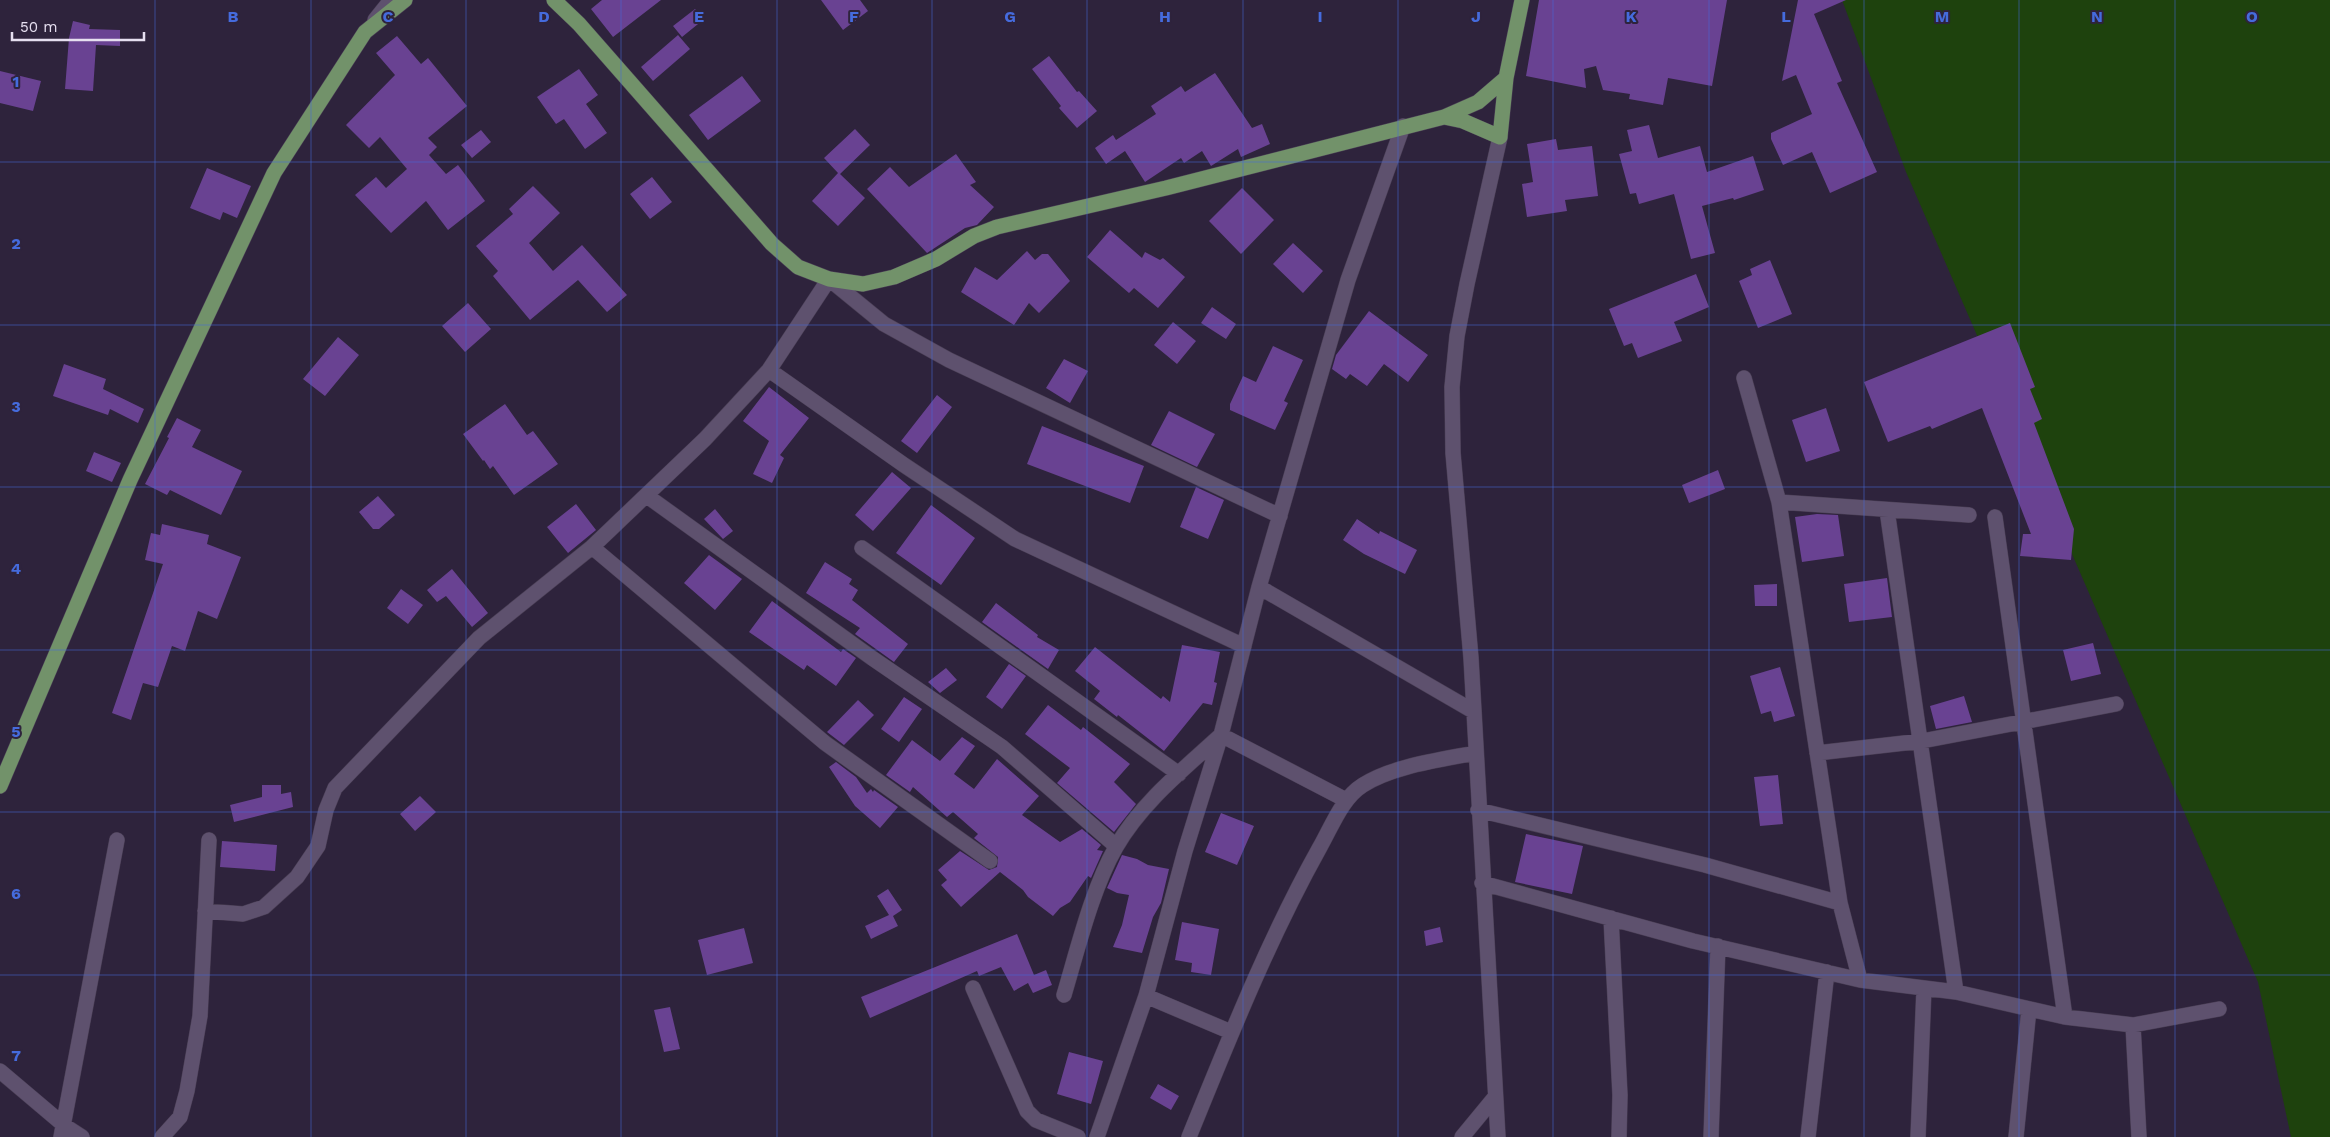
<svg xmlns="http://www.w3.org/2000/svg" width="2330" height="1137" font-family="'Work Sans',sans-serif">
  <rect width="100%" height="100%" fill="#2e233c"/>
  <path fill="#1e420d" d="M 1842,0 L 2330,0 L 2330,1137 L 2291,1137 L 2258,982 L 1906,172 Z"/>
  <path fill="#694292" d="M 602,0 L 661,0 L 613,37 L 591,9 Z
    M 821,0 L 860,0 L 868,11 L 843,30 Z
    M 1539,0 L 1727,0 L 1712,86 L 1668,78 L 1663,105 L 1629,99 L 1630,94 L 1603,90 L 1596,66 L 1584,69 L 1586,88 L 1526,76 Z
    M 1798,0 L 1846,0 L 1814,14 L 1842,81 L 1837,83 L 1877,172 L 1830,193 L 1812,152 L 1783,165 L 1771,139 L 1771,133 L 1812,114 L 1796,75 L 1782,81 Z
    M 695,9 L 703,20 L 682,37 L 673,26 Z
    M 73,21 L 90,25 L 89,29 L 120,30 L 120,46 L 96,45 L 93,91 L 65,89 L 69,38 Z
    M 678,35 L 690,49 L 653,81 L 641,67 Z
    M 397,36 L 421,64 L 428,58 L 467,106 L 428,138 L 437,147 L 429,155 L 446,174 L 458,165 L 485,201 L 448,230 L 426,201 L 391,233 L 355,195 L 376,177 L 386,188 L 407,169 L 380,137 L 369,148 L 346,125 L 395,75 L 376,53 Z
    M 1049,56 L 1077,92 L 1079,91 L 1097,111 L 1077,128 L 1059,108 L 1061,106 L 1032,69 Z
    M 579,69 L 598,95 L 586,104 L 607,133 L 585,149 L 564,119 L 556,124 L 537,97 Z
    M 0,71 L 41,81 L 33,111 L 0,103 Z
    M 1215,73 L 1252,128 L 1262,124 L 1270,144 L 1241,157 L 1238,149 L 1211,166 L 1202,151 L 1184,163 L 1181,158 L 1145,182 L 1125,151 L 1106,164 L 1095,148 L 1113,135 L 1116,140 L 1156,114 L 1151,106 L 1181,86 L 1185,92 Z
    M 742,76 L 761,101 L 708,140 L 689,115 Z
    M 1649,125 L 1658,158 L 1700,146 L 1707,172 L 1753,156 L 1764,190 L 1734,200 L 1733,198 L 1702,206 L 1715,253 L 1691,259 L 1674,194 L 1639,204 L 1636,193 L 1630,194 L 1619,154 L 1632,151 L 1627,130 Z
    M 855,129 L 870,145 L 840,174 L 865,198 L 838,226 L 812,201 L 838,173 L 824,158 Z
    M 481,130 L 491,142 L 472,158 L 461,145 Z
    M 1556,139 L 1558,150 L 1592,146 L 1598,196 L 1565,200 L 1567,211 L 1527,217 L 1522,184 L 1533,182 L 1527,144 Z
    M 956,154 L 976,182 L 970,185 L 994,207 L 977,225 L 965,228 L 927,253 L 867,189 L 890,167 L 909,187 Z
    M 207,168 L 251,186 L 237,218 L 223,212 L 220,220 L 190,208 Z
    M 652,177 L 672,202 L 650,219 L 630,194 Z
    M 533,186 L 560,213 L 529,243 L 553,271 L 582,245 L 627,295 L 607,312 L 578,280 L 530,320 L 493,276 L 498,271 L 476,246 L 513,214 L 509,209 Z
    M 1242,188 L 1274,220 L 1241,254 L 1209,221 Z
    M 1110,230 L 1142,258 L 1145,252 L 1160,260 L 1163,258 L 1185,277 L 1158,308 L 1134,288 L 1129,293 L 1087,257 Z
    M 1293,243 L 1323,271 L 1303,293 L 1273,264 Z
    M 1027,251 L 1035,260 L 1042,254 L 1048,254 L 1070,281 L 1039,313 L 1029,303 L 1014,325 L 961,292 L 975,267 L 997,280 Z
    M 1770,260 L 1792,314 L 1758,328 L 1739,281 L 1752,275 L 1750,269 Z
    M 1696,274 L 1709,307 L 1674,322 L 1682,341 L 1638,358 L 1632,343 L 1624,346 L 1609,309 Z
    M 468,303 L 491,329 L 465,352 L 442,326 Z
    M 1212,307 L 1236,324 L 1226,339 L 1201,323 Z
    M 1369,311 L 1428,355 L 1408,382 L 1384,364 L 1367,386 L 1350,374 L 1346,379 L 1332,369 L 1336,355 Z
    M 1173,322 L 1196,341 L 1177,364 L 1154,345 Z
    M 2010,323 L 2035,387 L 2030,389 L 2042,419 L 2034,423 L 2074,529 L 2071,560 L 2020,556 L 2023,534 L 2031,534 L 1982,408 L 1932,429 L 1930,426 L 1888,442 L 1864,382 Z
    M 338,337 L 359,355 L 325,396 L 303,379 Z
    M 1273,346 L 1303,360 L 1284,401 L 1288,403 L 1275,430 L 1230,410 L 1230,404 L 1243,376 L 1256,382 Z
    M 1064,359 L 1088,371 L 1070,403 L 1046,388 Z
    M 64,364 L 106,379 L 103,389 L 144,409 L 138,423 L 110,409 L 108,415 L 53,396 Z
    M 769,387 L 809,418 L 780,455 L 784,458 L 772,483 L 753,474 L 769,441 L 743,421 Z
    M 937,395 L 952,407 L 917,453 L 901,441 Z
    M 505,404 L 527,435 L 533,431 L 558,464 L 514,495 L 493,466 L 490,469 L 484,460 L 483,461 L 463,434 Z
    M 1826,408 L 1840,451 L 1806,462 L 1792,420 Z
    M 1169,411 L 1215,434 L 1197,467 L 1151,445 Z
    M 177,418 L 201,430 L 192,447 L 242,471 L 221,515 L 170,490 L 167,495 L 145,484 L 169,438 L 167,437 Z
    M 1042,426 L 1144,466 L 1130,503 L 1027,464 Z
    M 94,452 L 121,463 L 112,482 L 86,471 Z
    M 1718,470 L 1725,489 L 1689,503 L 1682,485 Z
    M 892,472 L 911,488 L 873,531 L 855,515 Z
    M 1196,487 L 1224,500 L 1208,539 L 1180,527 Z
    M 378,496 L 395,515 L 379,529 L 373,529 L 359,512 Z
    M 576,504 L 596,530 L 568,553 L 547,527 Z
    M 931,505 L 975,538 L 941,585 L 896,553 Z
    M 715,509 L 733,531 L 723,539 L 704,519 Z
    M 1817,514 L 1838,515 L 1844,556 L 1802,562 L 1795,517 Z
    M 1357,519 L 1379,534 L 1380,531 L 1417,550 L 1405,574 L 1364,554 L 1343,540 Z
    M 162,524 L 209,535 L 207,544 L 241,557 L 217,619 L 198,611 L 185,651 L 172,646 L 158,687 L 143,683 L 131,720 L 112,713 L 163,564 L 145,560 L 151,533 L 160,535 Z
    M 709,555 L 742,579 L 715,610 L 684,583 Z
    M 825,562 L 852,579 L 849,584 L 858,590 L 852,600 L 908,644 L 894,662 L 855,634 L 860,628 L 806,593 Z
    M 452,569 L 488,613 L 472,627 L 446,596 L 437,602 L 427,590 Z
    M 1887,578 L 1892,617 L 1849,622 L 1844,584 Z
    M 1777,584 L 1777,606 L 1755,606 L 1754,585 Z
    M 401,589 L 423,605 L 408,624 L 387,608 Z
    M 772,601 L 841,652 L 843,649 L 856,658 L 836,686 L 807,665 L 804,670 L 749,632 Z
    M 996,603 L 1038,635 L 1037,637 L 1059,650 L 1048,669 L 982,622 Z
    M 2093,643 L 2101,674 L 2071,681 L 2063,650 Z
    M 1182,645 L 1220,652 L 1214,682 L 1217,683 L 1212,705 L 1203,703 L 1164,751 L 1118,715 L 1117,717 L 1094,699 L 1100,691 L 1075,671 L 1095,647 L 1161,699 L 1163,696 L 1170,702 Z
    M 1009,664 L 1026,676 L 1002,709 L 986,697 Z
    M 1780,667 L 1795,716 L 1774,722 L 1771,711 L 1761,714 L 1750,676 Z
    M 946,668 L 957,680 L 940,693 L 928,682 Z
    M 1964,696 L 1972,722 L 1936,729 L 1930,706 Z
    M 904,697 L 922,709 L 899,742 L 881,729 Z
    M 858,700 L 874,715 L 844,745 L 827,732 Z
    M 1048,705 L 1081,730 L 1083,727 L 1130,764 L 1114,782 L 1136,804 L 1114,832 L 1057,783 L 1070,768 L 1025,734 Z
    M 962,737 L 975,746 L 954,774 L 974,789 L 997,759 L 1039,796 L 1022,815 L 1060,842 L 1082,829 L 1101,845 L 1097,850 L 1103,851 L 1091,878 L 1088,876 L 1070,902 L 1060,908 L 1053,916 L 1028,897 L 1023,890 L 1000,872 L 961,907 L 941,885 L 947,880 L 938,870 L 960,851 L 989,870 L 997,867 L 998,857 L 974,838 L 978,834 L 953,812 L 947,817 L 913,787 L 910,792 L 886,775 L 912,740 L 940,761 Z
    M 836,762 L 856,777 L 867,793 L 871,789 L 873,792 L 874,790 L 898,807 L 880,828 L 855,806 L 829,767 Z
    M 1778,775 L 1783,824 L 1760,826 L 1754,777 Z
    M 262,785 L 281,785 L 281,794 L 291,792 L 293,807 L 234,822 L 230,805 L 262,797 Z
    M 420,796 L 436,812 L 415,831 L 400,814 Z
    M 1221,813 L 1254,826 L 1237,865 L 1205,852 Z
    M 1526,834 L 1583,846 L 1572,894 L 1515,882 Z
    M 222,841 L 277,845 L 275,871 L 220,867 Z
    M 1122,855 L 1137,859 L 1148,865 L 1169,869 L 1161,903 L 1153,917 L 1142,953 L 1113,947 L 1122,925 L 1129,895 L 1117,893 L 1107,888 Z
    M 888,889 L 902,910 L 893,916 L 898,926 L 871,939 L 865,926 L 889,915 L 877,896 Z
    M 1182,922 L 1219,929 L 1211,975 L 1191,972 L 1192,963 L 1175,960 Z
    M 1440,927 L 1443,942 L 1426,946 L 1424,931 Z
    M 744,928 L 753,963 L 707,975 L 698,940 Z
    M 1017,934 L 1034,975 L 1046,970 L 1052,985 L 1033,993 L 1028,983 L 1014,991 L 1001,967 L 979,976 L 977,971 L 870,1018 L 861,997 Z
    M 670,1007 L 680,1049 L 664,1052 L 654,1010 Z
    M 1069,1052 L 1103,1061 L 1091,1104 L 1057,1094 Z
    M 1158,1084 L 1179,1096 L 1171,1110 L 1150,1098 Z"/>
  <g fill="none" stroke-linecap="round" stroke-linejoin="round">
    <g stroke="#493e54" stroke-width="16">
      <path id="minor" d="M 375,20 L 391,0
        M 769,370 L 904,465 L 1015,539 L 1244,646
        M 1744,378 L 1779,502 L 1840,903 L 1860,980
        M 647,496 L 872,658 L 1002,747 L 1116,846
        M 1779,502 L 1969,515
        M 1887,510 L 1956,992
        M 1995,517 L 2065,1017
        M 592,547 L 825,743 L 990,861
        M 862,548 L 1179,774
        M 1259,587 L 1473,711
        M 1817,753 L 1922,741 L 2116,704
        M 1478,810 L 1705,865 L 1840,903
        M 1482,883 L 1693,941 L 1860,980 L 1956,992 L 2065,1017 L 2133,1025 L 2219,1009
        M 205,911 L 243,914 L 264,907 L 297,877 L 318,846 L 326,810 L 335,788 L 479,638 L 592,547 L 705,439 L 769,370 L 829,279 L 884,324 L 949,360 L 1280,516
        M 1611,918 L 1620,1095 L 1619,1137
        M 973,988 L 1027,1111 L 1036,1120 L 1078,1137
        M 1064,995 C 1078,948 1092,889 1116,847 C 1142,802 1184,769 1221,735 L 1346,800
        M 1146,996 L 1231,1032
        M 2133,1025 L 2139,1137
        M 0,1071 L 65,1126 L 82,1137
        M 61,1137 L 117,840
        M 162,1137 L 180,1117 L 187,1091 L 200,1016 L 209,840
        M 1097,1137 L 1146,996 L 1185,851 L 1221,735 L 1259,587 L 1348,280 L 1403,126
        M 1189,1137 C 1229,1039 1268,940 1320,847 C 1332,826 1342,798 1363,785 C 1393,766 1440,760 1475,753
        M 1462,1137 L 1495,1097
        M 1498,1137 L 1471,658 L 1453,453 L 1452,387 L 1457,336 L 1467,284 L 1500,137
        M 1711,1137 L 1718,946
        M 1808,1137 L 1827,972
        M 1918,1137 L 1924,988
        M 2016,1137 L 2029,1009"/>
    </g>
    <g stroke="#493e54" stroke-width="16">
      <path id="major" d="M 554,0 L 579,24 L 772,244 L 798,267 L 829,279 L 863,284 L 894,277 L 936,259 L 974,236 L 997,227 L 1166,188 L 1444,117 L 1478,102 L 1506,78
        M 1444,117 L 1463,121 L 1500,137 L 1506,78 L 1522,0
        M 0,786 L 130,480 L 274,173 L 365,32 L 405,0"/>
    </g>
    <use href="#minor" stroke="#5e516e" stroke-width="15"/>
    <use href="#major" stroke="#72926a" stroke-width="15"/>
  </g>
  <path fill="none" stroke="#456bdd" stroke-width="1" stroke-opacity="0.55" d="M 155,0 L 155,1137M 311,0 L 311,1137M 466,0 L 466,1137M 621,0 L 621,1137M 777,0 L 777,1137M 932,0 L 932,1137M 1087,0 L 1087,1137M 1243,0 L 1243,1137M 1398,0 L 1398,1137M 1553,0 L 1553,1137M 1709,0 L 1709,1137M 1864,0 L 1864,1137M 2019,0 L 2019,1137M 2175,0 L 2175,1137M 0,162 L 2330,162M 0,325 L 2330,325M 0,487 L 2330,487M 0,650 L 2330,650M 0,812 L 2330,812M 0,975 L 2330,975"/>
  <g font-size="16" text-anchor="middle" font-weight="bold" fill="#456bdd" stroke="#2e233c" stroke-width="4" stroke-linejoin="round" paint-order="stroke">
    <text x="233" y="22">B</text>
    <text x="388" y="22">C</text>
    <text x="544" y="22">D</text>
    <text x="699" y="22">E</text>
    <text x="854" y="22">F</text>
    <text x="1010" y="22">G</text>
    <text x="1165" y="22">H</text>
    <text x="1320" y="22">I</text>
    <text x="1476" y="22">J</text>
    <text x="1631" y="22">K</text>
    <text x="1786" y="22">L</text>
    <text x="1942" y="22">M</text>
    <text x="2097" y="22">N</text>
    <text x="2252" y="22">O</text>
    <text x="16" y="87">1</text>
    <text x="16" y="249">2</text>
    <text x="16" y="412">3</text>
    <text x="16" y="574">4</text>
    <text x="16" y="737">5</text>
    <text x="16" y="899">6</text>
    <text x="16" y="1061">7</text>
  </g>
  <path d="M12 32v8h132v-8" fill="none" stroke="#e6dff0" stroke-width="2.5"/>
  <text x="20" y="32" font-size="15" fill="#e6dff0" stroke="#2e233c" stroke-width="4" paint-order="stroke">50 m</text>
</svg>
